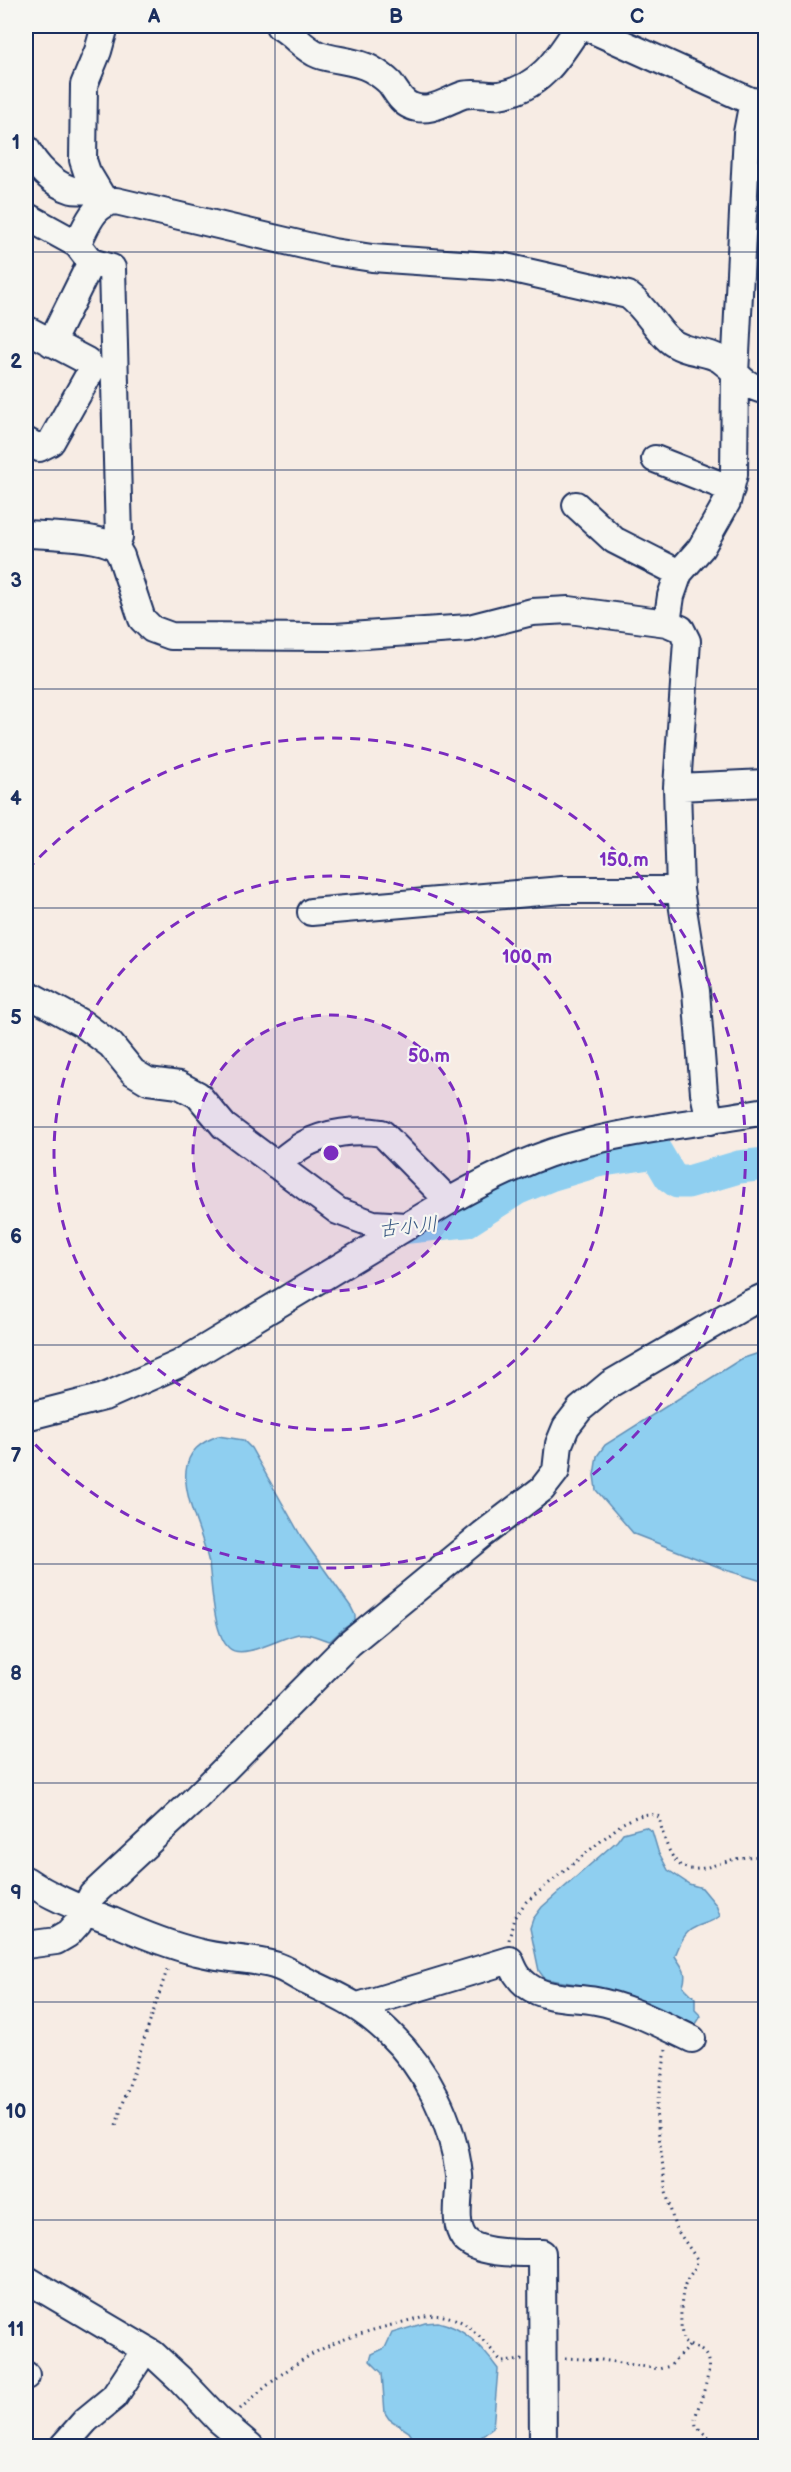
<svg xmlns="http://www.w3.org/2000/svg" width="791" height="2472" font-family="'Balsamiq Sans','Klee One',sans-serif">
  <rect width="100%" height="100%" fill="#f7ece4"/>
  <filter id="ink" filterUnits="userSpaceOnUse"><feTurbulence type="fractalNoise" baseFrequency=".0167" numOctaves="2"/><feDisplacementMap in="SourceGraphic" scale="12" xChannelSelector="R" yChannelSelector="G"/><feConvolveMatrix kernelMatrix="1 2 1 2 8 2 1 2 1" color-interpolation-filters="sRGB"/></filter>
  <g filter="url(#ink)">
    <path fill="#8fcff0" stroke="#618fb6" stroke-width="1.5" d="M 765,1351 L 766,1351 L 765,1582 L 729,1571 L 634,1534 L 596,1490 L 594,1475 L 597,1456 L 605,1445 L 741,1359 Z
      M 218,1436 L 243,1440 L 251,1448 L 302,1538 L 351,1607 L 355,1615 L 355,1621 L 343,1629 L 330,1641 C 320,1639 310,1632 299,1634 C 283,1636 243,1661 229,1648 C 213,1634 212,1585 209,1564 C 204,1536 183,1499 186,1471 C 188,1451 201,1442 218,1436 Z
      M 645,1827 L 652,1831 L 658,1851 L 668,1870 L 689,1884 L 702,1888 L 716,1905 L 720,1916 C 711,1923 703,1923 694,1928 C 684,1932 679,1946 675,1956 C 682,1968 688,1971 683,1986 L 695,1998 L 695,2010 L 701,2016 L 694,2027 L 582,1985 L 545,1979 L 539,1971 L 530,1928 L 533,1919 L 542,1907 L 617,1841 L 623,1833 Z
      M 438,2322 C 465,2328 482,2347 498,2369 L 493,2428 L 473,2443 L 460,2446 L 426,2446 L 415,2441 L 409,2432 L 389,2419 L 385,2413 L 382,2373 L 370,2361 L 372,2354 L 385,2348 L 392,2333 L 425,2323 Z"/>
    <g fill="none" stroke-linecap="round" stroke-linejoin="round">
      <path stroke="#8fcff0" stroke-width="33" d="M 390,1229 L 466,1221 L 516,1189 L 550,1175 L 597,1161 L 656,1152 L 670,1176 L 678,1182 L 688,1182 L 739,1167 L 766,1164"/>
      <g stroke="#1b2f5e" stroke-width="30">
        <path id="minor" d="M 105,26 L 98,51 L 84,85 L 83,160 L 87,172 L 105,202
          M 279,26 C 294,34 303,49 319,55 C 336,61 355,60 371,69 C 378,73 385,78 390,83 C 396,91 401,102 411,106 C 429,114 446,101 463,95 C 474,92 487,96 499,95 C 540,89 559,57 579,26
          M 584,26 L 766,108
          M 26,148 C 35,165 52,184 72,190 C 79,192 90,189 97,189
          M 26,216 L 77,244 L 91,262 L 51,343
          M 77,244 C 87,226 93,203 116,201 L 333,252 L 372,258 L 505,267 L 628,295 C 647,309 654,327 669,340 C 685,354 708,350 721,360 C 741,374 737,383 766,391
          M 91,262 L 112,268 L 119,537 L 115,547
          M 26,329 L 87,361 L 92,369 L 51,442 L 39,448 L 26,441
          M 655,459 L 731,489
          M 576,505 L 614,540 L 679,573
          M 26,534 C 44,535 102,536 116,548 C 118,550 119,553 121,556 L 142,619 L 152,629 L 171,636 L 335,637 L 469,628 L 532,612 L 569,610 L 667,623 L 681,629 L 687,641 L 677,787 L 680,890 L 696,991 L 704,1093 L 710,1121
          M 667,623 L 671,596 L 679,573 L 701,548 L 727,502 L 734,474 L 735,374 L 747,133 L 753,101
          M 677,787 L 766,783
          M 311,912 L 562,890 L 680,890
          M 26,993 L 83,1024 L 111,1045 L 133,1072 L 148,1081 L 179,1085 L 198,1095 L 224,1126 L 338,1211 L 373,1224 L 406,1226
          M 276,1165 C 285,1158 294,1150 303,1145 C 326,1132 357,1129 382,1133 L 449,1201
          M 26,1417 L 104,1397 L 179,1364 L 449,1201 C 486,1180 525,1160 566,1148 C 631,1129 699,1123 766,1111
          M 26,1880 C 52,1898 82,1909 112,1921 C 139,1933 168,1945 197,1952 C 222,1959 249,1958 274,1965 C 285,1968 296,1976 306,1981 C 338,1996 361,2006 387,2031 C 426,2068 453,2121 459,2175 C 461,2193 452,2222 464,2238 C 477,2255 522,2253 542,2253 L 543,2446
          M 26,1945 L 56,1941 L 68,1934 L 78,1923 L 92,1895 L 191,1803 L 349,1644 L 483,1534 L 542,1489 L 556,1471 L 559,1444 L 566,1427 L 580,1409 L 610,1384 L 746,1305 L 766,1296
          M 358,2006 L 510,1960 C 514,1970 518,1979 528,1986 C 547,2000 574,1997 596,2001 C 629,2007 662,2025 692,2039
          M 26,2279 L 153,2354 L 180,2379 L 219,2420 L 250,2446
          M 26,2375 L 26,2376
          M 63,2446 L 86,2420 L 114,2397 L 145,2350"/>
      </g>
      <path stroke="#1b2f5e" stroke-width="3" stroke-dasharray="1.5 4.5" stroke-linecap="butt" d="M 509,1940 L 514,1918 L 526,1902 L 623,1823 C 634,1818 647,1810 659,1817 C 678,1909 711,1850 766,1857
        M 666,2050 L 656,2111 L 666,2192 L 675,2227 L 697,2259 C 697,2269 691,2272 687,2280 C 680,2291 679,2331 684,2342 C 690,2347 701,2348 705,2354 C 716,2368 698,2404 695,2419 L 696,2426 L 717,2446
        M 116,2125 L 168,1967
        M 565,2358 L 602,2360 L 659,2369 L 670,2366 L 689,2346
        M 240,2409 C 269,2383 299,2358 335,2343 C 363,2331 395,2325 424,2316 C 464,2311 478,2335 502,2362 L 523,2360"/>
      <use href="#minor" stroke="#f6f6f2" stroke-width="26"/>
    </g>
  </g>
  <path fill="none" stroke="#1b2f5e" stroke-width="1.5" stroke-opacity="0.55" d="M 275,26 L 275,2446M 516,26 L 516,2446M 26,252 L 766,252M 26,470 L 766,470M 26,689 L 766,689M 26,908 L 766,908M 26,1127 L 766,1127M 26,1345 L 766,1345M 26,1564 L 766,1564M 26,1783 L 766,1783M 26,2002 L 766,2002M 26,2220 L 766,2220"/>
  <circle cx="331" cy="1153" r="138" fill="#7b2cbf" fill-opacity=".12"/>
  <g fill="none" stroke="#7b2cbf" stroke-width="3" stroke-dasharray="10 8">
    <circle cx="331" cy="1153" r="138"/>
    <circle cx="331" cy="1153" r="277"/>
    <path d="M27 870A415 415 0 1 1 27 1436"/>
  </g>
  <g text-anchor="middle" stroke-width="4.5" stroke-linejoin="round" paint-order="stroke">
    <g font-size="20" font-style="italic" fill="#385782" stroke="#f6f6f2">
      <text transform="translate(408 1226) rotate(-6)" y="7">古小川</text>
    </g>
  </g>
  <circle cx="331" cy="1153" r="9" fill="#7b2cbf" stroke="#f6f6f2" stroke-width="3"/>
  <g font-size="18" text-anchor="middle" font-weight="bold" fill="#7b2cbf" stroke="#f6f6f2" stroke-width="4.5" stroke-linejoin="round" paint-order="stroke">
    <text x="624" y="866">150 m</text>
    <text x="527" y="963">100 m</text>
    <text x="429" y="1062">50 m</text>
  </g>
  <rect width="791" height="2472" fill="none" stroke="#f6f6f2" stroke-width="66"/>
  <rect x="33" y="33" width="725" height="2406" fill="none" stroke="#1b2f5e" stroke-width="2"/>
  <g font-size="20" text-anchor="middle" font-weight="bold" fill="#1b2f5e">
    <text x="154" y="23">A</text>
    <text x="396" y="23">B</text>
    <text x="637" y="23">C</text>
    <text x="16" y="149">1</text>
    <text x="16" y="368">2</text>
    <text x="16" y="587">3</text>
    <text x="16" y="805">4</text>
    <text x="16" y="1024">5</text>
    <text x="16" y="1243">6</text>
    <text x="16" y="1462">7</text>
    <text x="16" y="1680">8</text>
    <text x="16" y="1899">9</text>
    <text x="16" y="2118">10</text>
    <text x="16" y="2336">11</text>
  </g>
</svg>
